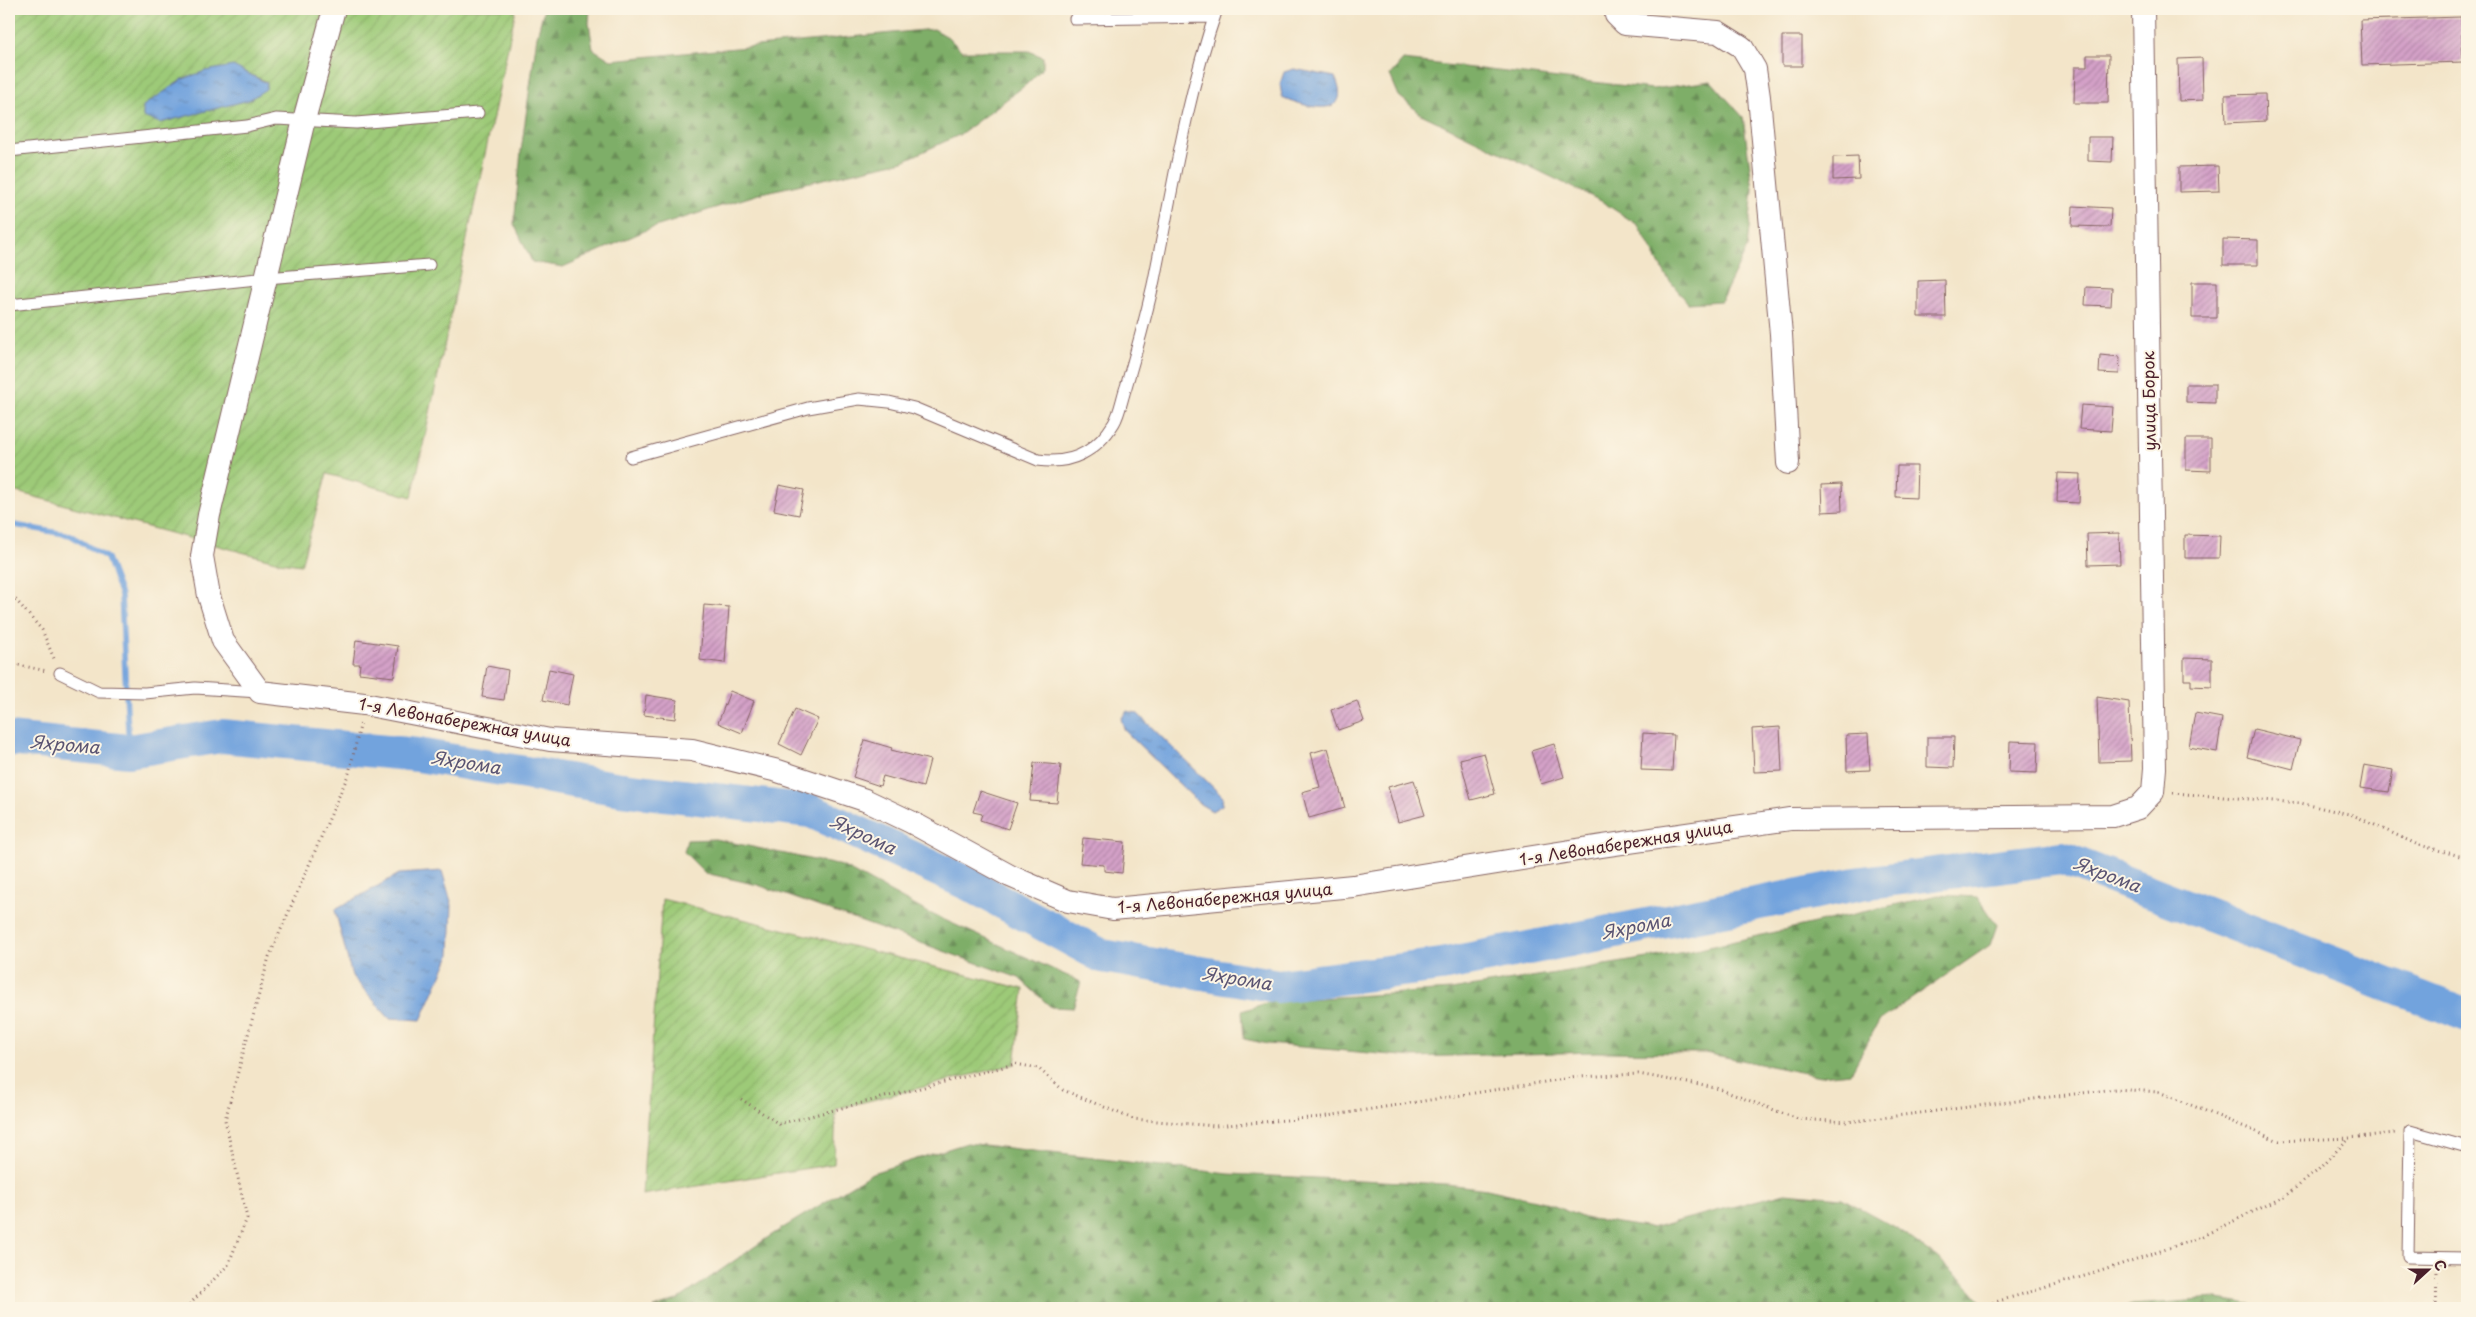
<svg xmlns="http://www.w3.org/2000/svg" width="2476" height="1317" font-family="'Playpen Sans',sans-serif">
  <defs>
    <pattern id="forest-firs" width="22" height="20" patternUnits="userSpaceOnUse" patternTransform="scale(1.25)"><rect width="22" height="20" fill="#7eae68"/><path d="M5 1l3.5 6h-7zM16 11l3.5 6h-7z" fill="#698d56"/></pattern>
    <pattern id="garden-furrows" width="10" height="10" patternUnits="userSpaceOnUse" patternTransform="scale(1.25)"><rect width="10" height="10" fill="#9dca78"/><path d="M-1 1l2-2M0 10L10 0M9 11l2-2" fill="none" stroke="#89ad68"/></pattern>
    <pattern id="water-ripples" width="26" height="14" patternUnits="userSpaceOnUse" patternTransform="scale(1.25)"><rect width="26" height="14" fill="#72a3dd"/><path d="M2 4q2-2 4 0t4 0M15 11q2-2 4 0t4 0" fill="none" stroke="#6084b3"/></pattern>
    <pattern id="building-hatch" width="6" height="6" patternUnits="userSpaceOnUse" patternTransform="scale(1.25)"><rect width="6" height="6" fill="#d4a1c8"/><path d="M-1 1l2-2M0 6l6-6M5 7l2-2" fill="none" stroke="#ae83a3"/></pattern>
  </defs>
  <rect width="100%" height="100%" fill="#fcf5e5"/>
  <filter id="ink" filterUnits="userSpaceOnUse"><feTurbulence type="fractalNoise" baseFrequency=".02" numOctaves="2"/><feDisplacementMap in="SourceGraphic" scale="10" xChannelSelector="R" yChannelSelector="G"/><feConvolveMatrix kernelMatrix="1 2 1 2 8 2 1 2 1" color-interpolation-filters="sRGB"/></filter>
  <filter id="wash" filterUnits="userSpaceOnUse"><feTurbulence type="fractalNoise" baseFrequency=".0096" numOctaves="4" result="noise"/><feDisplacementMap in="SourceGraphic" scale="20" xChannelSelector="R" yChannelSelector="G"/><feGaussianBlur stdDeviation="1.12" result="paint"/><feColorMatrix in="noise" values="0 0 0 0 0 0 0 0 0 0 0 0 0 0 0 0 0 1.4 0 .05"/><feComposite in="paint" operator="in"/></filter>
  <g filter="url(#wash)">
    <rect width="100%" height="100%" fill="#f3e5c9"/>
    <path fill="url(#forest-firs)" stroke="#64664a" d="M 544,9 L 590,9 L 589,23 L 593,49 L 611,60 L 934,29 L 948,37 L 962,51 L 1029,51 L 1043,57 L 1043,68 L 1027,84 L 959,135 L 903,161 L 762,193 L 649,229 L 563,267 L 532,262 L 514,224 L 521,151 L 537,36 Z
      M 1403,60 L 1653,89 L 1711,81 L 1743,117 L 1753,189 L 1747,248 L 1721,301 L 1688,303 L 1666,276 L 1638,225 L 1601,201 L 1421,114 L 1399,96 L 1390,75 Z
      M 715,839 L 842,866 L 925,911 L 1081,982 L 1073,1008 L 1051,1007 L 1019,978 L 758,885 L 705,873 L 684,852 L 687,840 Z
      M 1938,895 L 1978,897 L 1997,925 L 1990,945 L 1879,1021 L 1851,1073 L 1820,1076 L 1705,1053 L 1597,1052 L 1414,1057 L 1268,1044 L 1244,1039 L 1242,1011 L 1272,1001 L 1451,990 L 1691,951 Z
      M 967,1143 L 1229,1174 L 1447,1184 L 1487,1189 L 1544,1202 L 1584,1218 L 1651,1228 L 1785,1193 L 1842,1198 L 1895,1227 L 1938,1258 L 1971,1289 L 1987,1308 L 654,1308 L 679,1299 L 770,1236 L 872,1173 Z
      M 2217,1299 L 2276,1308 L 2120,1308 L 2132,1305 Z"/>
    <path fill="url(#garden-furrows)" stroke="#747452" fill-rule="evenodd" d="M 9,9 L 516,9 L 412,497 L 327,474 L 301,565 L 279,562 L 9,490 ZM 233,67 L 267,82 L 143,116 L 144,106 L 183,79 Z
      M 662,899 L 1024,989 L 1015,1064 L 836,1109 L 834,1164 L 642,1195 Z"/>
    <path fill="url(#water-ripples)" stroke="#5e6184" d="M 233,66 L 267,83 L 266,89 L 249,100 L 160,123 L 143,117 L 143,106 L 183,79 L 205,71 Z
      M 1294,69 L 1335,77 C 1355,121 1304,107 1282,97 L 1280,84 L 1284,72 Z
      M 1127,711 L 1137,713 L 1223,797 L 1222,805 L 1212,811 L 1200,804 L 1125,731 L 1121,719 Z
      M 442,871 L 452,905 L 450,955 L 421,1020 L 389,1018 L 352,976 L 335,910 L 399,874 Z"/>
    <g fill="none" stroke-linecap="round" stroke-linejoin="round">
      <path stroke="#72a3dd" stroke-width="5.5" d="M 9,524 L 70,535 L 107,558 L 121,595 L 129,751"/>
      <path stroke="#72a3dd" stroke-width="34" d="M 9,739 L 129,751 L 222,736 L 418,755 L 621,789 L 811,811 L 969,884 L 1102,956 L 1278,986 L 1441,965 L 1862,883 L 2062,858 L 2467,1015"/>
    </g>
    <g id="blocks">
      <path fill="url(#building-hatch)" d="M 2461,17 L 2463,62 L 2362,65 L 2360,20 Z
        M 1782,36 L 1802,36 L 1802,66 L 1782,66 Z
        M 2087,55 L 2109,55 L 2108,103 L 2074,103 L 2075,67 L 2087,67 Z
        M 2202,58 L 2203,100 L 2179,101 L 2178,59 Z
        M 2265,94 L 2266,121 L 2226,123 L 2225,95 Z
        M 2088,137 L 2113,137 L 2112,162 L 2088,161 Z
        M 1858,156 L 1859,179 L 1833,180 L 1833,157 Z
        M 2218,166 L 2219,191 L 2179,192 L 2179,167 Z
        M 2073,206 L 2111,208 L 2110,227 L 2072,226 Z
        M 2223,239 L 2258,240 L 2258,265 L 2223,265 Z
        M 1945,280 L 1946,317 L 1918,317 L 1918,281 Z
        M 2192,282 L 2217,282 L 2217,318 L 2192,318 Z
        M 2086,287 L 2112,288 L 2111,306 L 2085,305 Z
        M 2100,355 L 2120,357 L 2119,374 L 2099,373 Z
        M 2186,384 L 2215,384 L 2215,403 L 2186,402 Z
        M 2081,405 L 2113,407 L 2111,431 L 2079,429 Z
        M 2186,439 L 2211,439 L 2211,471 L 2186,470 Z
        M 1897,466 L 1917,466 L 1916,498 L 1896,497 Z
        M 2058,473 L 2080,474 L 2079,503 L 2057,502 Z
        M 1841,484 L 1842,511 L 1822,512 L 1821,485 Z
        M 779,485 L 804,490 L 799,515 L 774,510 Z
        M 2119,533 L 2120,564 L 2088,565 L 2087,534 Z
        M 2185,535 L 2220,536 L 2219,558 L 2185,558 Z
        M 704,605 L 729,607 L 725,663 L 700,660 Z
        M 356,640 L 398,646 L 394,677 L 359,673 L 360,664 L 353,664 Z
        M 2184,658 L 2212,659 L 2212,687 L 2191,686 L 2191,680 L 2184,680 Z
        M 487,666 L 508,670 L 504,700 L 482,697 Z
        M 549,669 L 573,674 L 567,705 L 543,700 Z
        M 730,691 L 754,701 L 742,733 L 718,723 Z
        M 646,695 L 677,700 L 675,719 L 644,715 Z
        M 2097,697 L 2129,702 L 2131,761 L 2099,762 Z
        M 1357,701 L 1364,721 L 1338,730 L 1331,710 Z
        M 795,709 L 818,719 L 801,755 L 779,744 Z
        M 2195,713 L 2222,718 L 2217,752 L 2189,747 Z
        M 1780,727 L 1782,771 L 1754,772 L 1752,729 Z
        M 2254,729 L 2300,740 L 2293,769 L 2247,757 Z
        M 1643,733 L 1674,735 L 1672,771 L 1641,770 Z
        M 1868,734 L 1870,770 L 1847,771 L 1846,735 Z
        M 1927,737 L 1954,737 L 1953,768 L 1927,767 Z
        M 865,740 L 892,748 L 891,750 L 930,760 L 923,787 L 883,776 L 880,786 L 853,777 Z
        M 2010,741 L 2038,742 L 2037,773 L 2009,772 Z
        M 1554,744 L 1564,777 L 1541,784 L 1531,751 Z
        M 1328,748 L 1345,808 L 1309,818 L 1302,792 L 1320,787 L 1311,753 Z
        M 1484,753 L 1495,794 L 1471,800 L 1460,759 Z
        M 1034,763 L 1061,765 L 1057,803 L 1030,801 Z
        M 2364,765 L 2393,770 L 2389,792 L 2360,788 Z
        M 1414,780 L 1425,815 L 1398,822 L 1388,787 Z
        M 980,791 L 1017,803 L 1008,829 L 980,820 L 982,814 L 973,812 Z
        M 1083,838 L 1125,842 L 1122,873 L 1104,871 L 1104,865 L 1080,863 Z"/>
    </g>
  </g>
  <g filter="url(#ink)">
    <use href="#blocks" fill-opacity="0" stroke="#856462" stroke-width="1"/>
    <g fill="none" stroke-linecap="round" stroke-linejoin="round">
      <g stroke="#856462" stroke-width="13">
        <path id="service" d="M 1075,19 L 1214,17
          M 9,151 L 247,126 L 276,119 L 356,123 L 478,113
          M 9,305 L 266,278 L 429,265
          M 631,457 L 808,408 L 859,399 L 889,402 L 914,408 L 1038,460 C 1071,465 1097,451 1114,423 C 1120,413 1122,398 1126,387 C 1136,353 1145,320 1153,285 C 1172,192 1186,98 1217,9
          M 60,673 L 99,692 L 145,693 L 195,688 L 259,692
          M 2467,1147 L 2410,1131 L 2408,1257 L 2467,1258"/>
      </g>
      <g stroke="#856462" stroke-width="24">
        <path id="minor" d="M 334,9 L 304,120 L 209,515 L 202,556 L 209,596 L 223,641 L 260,692 L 364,704 L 550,740 L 692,750 L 778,771 L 865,800 L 911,822 L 1010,876 L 1068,901 L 1113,909 L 1353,886 L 1602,846 L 1790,819 L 2113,816 L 2138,808 L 2153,792 L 2155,768 L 2143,9
          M 1616,9 L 1616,15 L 1625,24 L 1718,32 L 1742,47 L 1755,69 L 1759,97 L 1781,334 L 1788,463"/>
      </g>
      <path stroke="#856462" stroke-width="3" stroke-dasharray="1 4" stroke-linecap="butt" d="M 9,592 L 42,630 L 55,661
        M 9,663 L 47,671
        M 2173,793 L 2300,803 L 2353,815 L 2416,844 L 2467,858
        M 741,1099 L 779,1124 L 1015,1064 L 1038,1068 L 1063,1090 L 1133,1119 L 1215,1126 L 1321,1117 L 1577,1077 L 1638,1074 L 1716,1088 L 1798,1119 L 1847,1122 L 2115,1089 L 2159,1092 L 2279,1141 L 2349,1138 L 2395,1133
        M 186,1308 L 228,1265 L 247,1218 L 225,1120 L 269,957 L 349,773 L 361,722
        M 1984,1308 L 1992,1303 L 2095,1273 L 2196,1239 L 2284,1197 L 2316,1172 L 2349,1138
        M 2436,1308 L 2437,1271"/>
      <use href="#service" stroke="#fff" stroke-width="11"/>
      <use href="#minor" stroke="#fff" stroke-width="22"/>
    </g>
  </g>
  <g text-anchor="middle" stroke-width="4" stroke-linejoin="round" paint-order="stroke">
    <g font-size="16" fill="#4a1f2b" stroke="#fcf5e5">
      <text transform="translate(2149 401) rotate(-91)" y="6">улица Борок</text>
      <text transform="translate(465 722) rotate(10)" y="6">1-я Левонабережная улица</text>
      <text transform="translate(1626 843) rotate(-9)" y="6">1-я Левонабережная улица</text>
      <text transform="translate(1225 898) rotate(-5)" y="6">1-я Левонабережная улица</text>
    </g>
    <g font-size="18" font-style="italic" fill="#5a5472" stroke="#fcf5e5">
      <text transform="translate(65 745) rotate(5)" y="6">Яхрома</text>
      <text transform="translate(466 763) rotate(9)" y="6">Яхрома</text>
      <text transform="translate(863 835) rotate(25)" y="6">Яхрома</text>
      <text transform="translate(2107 875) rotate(21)" y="6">Яхрома</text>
      <text transform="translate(1636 927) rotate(-11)" y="6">Яхрома</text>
      <text transform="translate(1237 979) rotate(9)" y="6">Яхрома</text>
    </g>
  </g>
  <rect width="2476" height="1317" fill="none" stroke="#fcf5e5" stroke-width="30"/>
  <g transform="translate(2428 1270) rotate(69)" stroke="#fcf5e5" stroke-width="4" paint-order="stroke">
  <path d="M0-4L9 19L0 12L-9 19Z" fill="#4a1f2b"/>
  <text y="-8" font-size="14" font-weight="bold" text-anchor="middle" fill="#4a1f2b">С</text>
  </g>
</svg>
